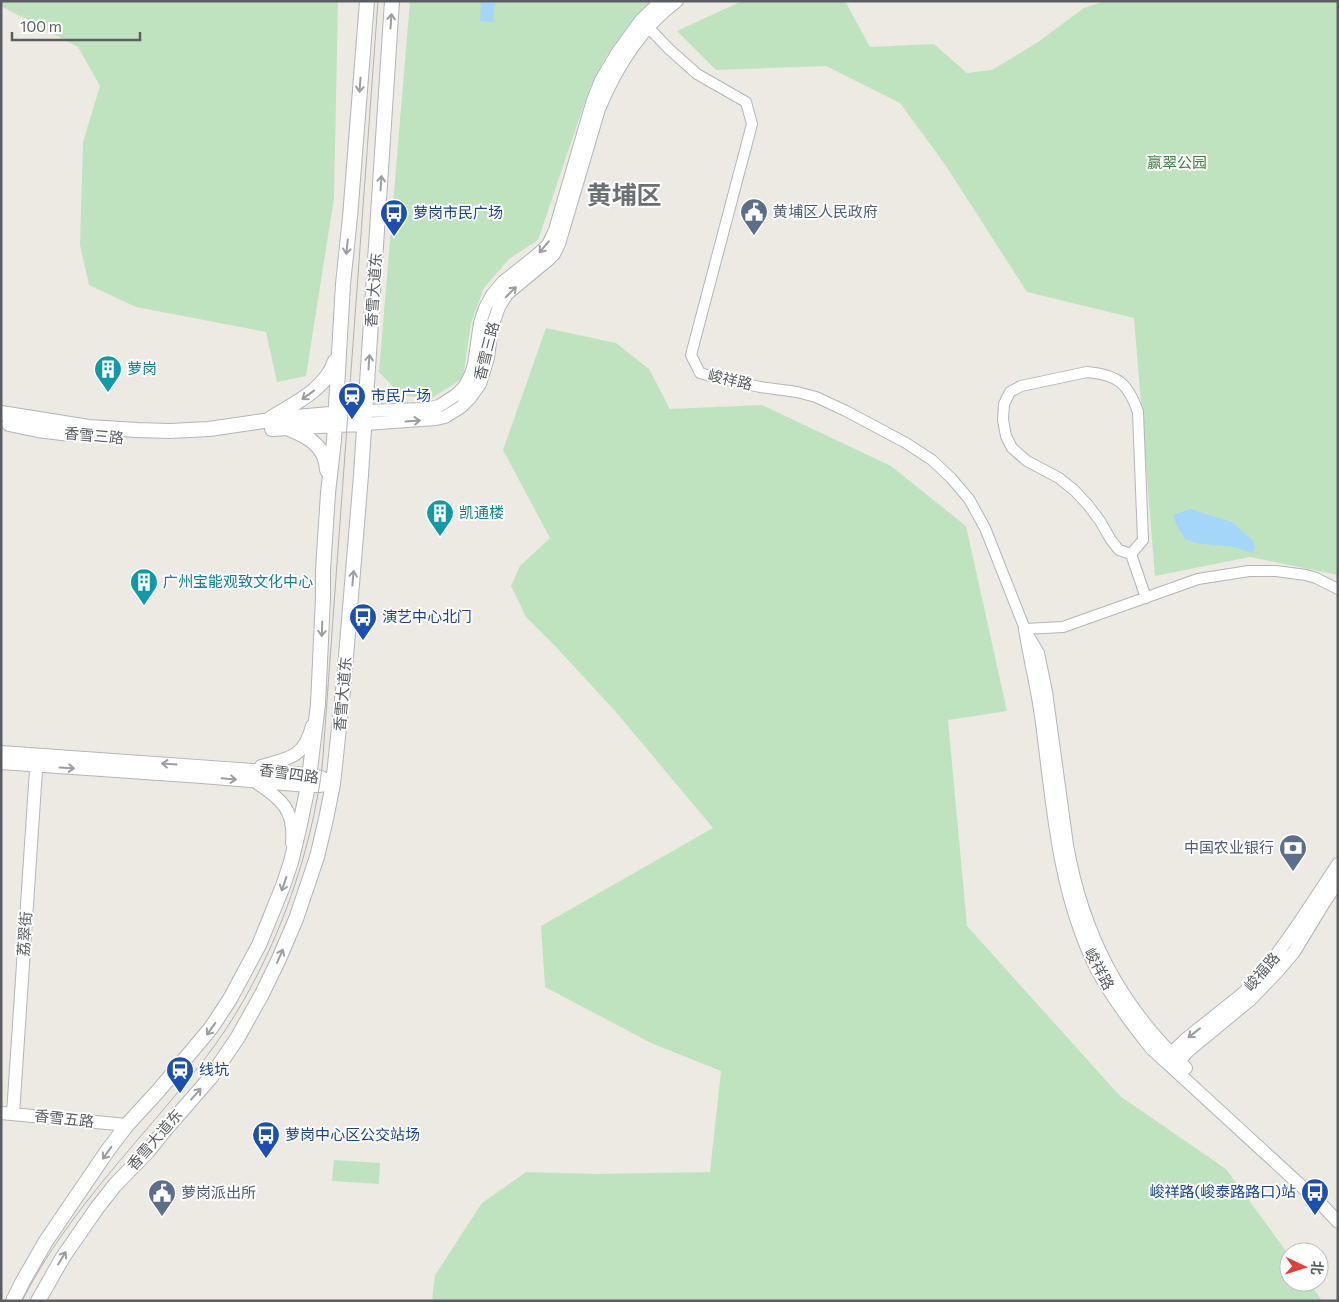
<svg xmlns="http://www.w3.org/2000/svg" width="1339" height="1302" font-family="Commissioner,'Noto Sans SC',sans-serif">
  <rect width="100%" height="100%" fill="#eceae2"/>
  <path fill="#c0e3bf" d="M 1,1 L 338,1 L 334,198 L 306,376 L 277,382 L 266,332 L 136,307 L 89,285 L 80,245 L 83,142 L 100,86 L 78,47 L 1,6 Z
    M 410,1 L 653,1 L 628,27 L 606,56 L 590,87 L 538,240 L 509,259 L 484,288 L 471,323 L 463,378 L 432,398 L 402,396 L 379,372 Z
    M 742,1 L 845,1 L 870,47 L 934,44 L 967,73 L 992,70 L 1038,42 L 1084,8 L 1105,1 L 1338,1 L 1338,575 L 1250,557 L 1155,576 L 1134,318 L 1027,292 L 946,166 L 900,103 L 826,66 L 716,70 L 677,31 Z
    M 546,328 L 616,343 L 649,369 L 670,409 L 762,405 L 891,466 L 966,526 L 1007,711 L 948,720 L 967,926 L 1120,1096 L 1226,1169 L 1289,1255 L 1289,1282 L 1309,1282 L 1322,1301 L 432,1301 L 435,1275 L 482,1203 L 526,1172 L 596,1174 L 710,1172 L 721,1071 L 651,1043 L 545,987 L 541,926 L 713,828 L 616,712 L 556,647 L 526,617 L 511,586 L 520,566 L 550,538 L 503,450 Z
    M 334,1160 L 380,1163 L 379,1184 L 332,1181 Z"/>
  <path fill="#a4d6fa" d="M 481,1 L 495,1 L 493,22 L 480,21 Z
    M 1190,509 L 1232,522 L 1253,541 L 1255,548 L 1252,553 L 1234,547 L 1194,543 L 1185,539 L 1177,526 L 1173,515 Z"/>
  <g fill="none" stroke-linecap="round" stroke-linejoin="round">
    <g stroke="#b3b5b9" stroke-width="12">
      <path id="minor" d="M 644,23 L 669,49 L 697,74 L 746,102 L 752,124 L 691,355 L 700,373 L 717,378 L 760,387 L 797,392 L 816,397 L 846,411 L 906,443 L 932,460 L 951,478 L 969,499 L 985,528 L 1025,629 L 1063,627 L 1198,579 L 1249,571 L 1276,571 L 1306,575 L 1316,578 L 1338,589
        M 1087,372 C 1118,375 1128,383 1138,412 L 1143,540 L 1131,554 L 1119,550 L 1111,540 L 1100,521 L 1088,505 L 1074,490 L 1059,478 L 1027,461 L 1012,448 L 1006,436 L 1003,420 L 1004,404 L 1010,392 L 1021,386 Z
        M 1131,554 L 1146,598"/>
    </g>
    <g stroke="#b3b5b9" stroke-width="14">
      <path id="tertiary" d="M 365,411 L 424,409 L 439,406 L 456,395 L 465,386 L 471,374 L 474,364 L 480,323 L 485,308 L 492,295 L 503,282 L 537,255 L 548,245 L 555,230 L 593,100 L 601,80 L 617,53 L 641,20 L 661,1
        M 365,424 L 436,419 L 445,417 L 461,407 L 470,398 L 480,384 L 488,358 L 492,327 L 499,307 L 507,294 L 548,260 L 554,254 L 559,244 L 599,109 C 616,68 641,28 677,1
        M 1025,629 C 1030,660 1038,691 1042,723 C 1053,807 1058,892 1097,970 C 1112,998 1131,1023 1151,1048 L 1323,1206 L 1338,1222
        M 1029,638 L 1038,653 L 1046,692 L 1067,845 C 1083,935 1120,1006 1186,1068
        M 1,752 L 296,773 L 321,777 L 333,784
        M 1,763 L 202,777 L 308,786 L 319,786 L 333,784
        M 261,766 C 289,758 304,758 312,726
        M 257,783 C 282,799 295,811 292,843
        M 1166,1058 L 1186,1039 L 1240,996 L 1260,978 L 1297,926 L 1338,864
        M 1173,1068 L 1188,1051 L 1251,999 L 1276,973 L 1294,952 L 1325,901 L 1338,882
        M 1,1113 L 127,1125
        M 13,1114 L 37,755"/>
    </g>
    <g stroke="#b1b5b9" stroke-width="16">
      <path id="secondary" d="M 1,413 L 89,427 L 137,430 L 170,431 L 209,429 L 284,418 L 365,411
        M 271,418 C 295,403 326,389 335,361
        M 9,424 L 38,430 L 70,434
        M 272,429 L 335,425 L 365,424
        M 291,430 C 310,437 326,448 327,470
        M 13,1301 L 23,1281 L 46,1241 L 108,1150 L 127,1125 L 159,1090 L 211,1028 L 230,999 L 259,945 L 283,886 L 291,862 L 299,829 L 308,786 L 318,704 L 323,598 L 323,570 L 328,493 L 334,440 L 343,284 L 350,217 L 367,1
        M 38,1301 L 63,1257 L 97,1208 L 115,1185 L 148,1151 L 164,1131 L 211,1077 L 238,1037 L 262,994 L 278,961 L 296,919 L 317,857 L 326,819 L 333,784 L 344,681 L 361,475 L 392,1"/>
    </g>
    <use href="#minor" stroke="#fff" stroke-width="10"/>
    <use href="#tertiary" stroke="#fff" stroke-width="12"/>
    <use href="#secondary" stroke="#fff" stroke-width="14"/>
    <path stroke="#b1b2b2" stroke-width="1" d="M 22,1301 C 69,1208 144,1138 206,1057 C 261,986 301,887 317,799 C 321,780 323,761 324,742 L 378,1"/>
  </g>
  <defs><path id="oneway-shaft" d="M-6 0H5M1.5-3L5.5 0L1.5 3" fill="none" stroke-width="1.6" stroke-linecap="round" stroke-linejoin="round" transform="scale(1.25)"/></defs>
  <g stroke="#9c9ea1">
    <use href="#oneway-shaft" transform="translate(391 21) rotate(-86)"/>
    <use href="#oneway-shaft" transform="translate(360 85) rotate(94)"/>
    <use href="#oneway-shaft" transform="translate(381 183) rotate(-86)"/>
    <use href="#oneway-shaft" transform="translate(347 247) rotate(96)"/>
    <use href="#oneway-shaft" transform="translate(544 247) rotate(130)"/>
    <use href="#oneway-shaft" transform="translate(511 292) rotate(-45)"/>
    <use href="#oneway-shaft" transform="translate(369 362) rotate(-86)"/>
    <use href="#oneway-shaft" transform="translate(308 395) rotate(144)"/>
    <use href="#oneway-shaft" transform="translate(413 421) rotate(-4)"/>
    <use href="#oneway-shaft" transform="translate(353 578) rotate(-85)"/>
    <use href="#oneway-shaft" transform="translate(322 629) rotate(92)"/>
    <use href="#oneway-shaft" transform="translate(169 764) rotate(-176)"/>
    <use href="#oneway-shaft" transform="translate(67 768) rotate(3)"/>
    <use href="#oneway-shaft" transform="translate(229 779) rotate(5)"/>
    <use href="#oneway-shaft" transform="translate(284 884) rotate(109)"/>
    <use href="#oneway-shaft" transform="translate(280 956) rotate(-66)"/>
    <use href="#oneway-shaft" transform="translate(211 1029) rotate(126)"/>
    <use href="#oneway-shaft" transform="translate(1194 1033) rotate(142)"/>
    <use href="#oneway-shaft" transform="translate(196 1094) rotate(-49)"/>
    <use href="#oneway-shaft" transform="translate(107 1153) rotate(125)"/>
    <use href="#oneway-shaft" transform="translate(62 1258) rotate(-59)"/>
  </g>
  <defs>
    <g id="civic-pin" transform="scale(1.4375)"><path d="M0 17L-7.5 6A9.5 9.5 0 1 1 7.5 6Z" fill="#5c6f8a" stroke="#fff"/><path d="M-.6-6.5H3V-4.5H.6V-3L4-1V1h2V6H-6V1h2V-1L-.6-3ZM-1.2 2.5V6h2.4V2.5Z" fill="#fff"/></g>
    <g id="bus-pin" transform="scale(1.4375)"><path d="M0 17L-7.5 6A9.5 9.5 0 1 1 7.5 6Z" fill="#1a4fb4" stroke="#fff"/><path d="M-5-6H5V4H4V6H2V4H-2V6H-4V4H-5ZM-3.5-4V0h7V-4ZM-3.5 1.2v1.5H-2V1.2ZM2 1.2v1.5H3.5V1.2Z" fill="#fff"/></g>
    <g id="building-pin" transform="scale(1.4375)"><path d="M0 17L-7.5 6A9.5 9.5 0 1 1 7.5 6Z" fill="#0f9aa8" stroke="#fff"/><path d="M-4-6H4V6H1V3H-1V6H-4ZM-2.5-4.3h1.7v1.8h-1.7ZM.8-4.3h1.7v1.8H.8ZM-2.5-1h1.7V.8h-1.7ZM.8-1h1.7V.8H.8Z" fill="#fff"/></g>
    <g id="station-pin" transform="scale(1.4375)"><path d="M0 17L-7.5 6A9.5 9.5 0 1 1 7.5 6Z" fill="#1a4fb4" stroke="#fff"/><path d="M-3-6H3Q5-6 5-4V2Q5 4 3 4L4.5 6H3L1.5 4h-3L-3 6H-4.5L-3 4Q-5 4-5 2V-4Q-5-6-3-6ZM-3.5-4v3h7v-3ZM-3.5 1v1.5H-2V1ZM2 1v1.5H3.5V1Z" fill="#fff"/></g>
    <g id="bank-pin" transform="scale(1.4375)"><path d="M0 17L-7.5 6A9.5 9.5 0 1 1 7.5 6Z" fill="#5c6f8a" stroke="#fff"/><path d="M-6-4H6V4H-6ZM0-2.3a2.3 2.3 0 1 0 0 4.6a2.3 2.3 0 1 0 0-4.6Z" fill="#fff"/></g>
  </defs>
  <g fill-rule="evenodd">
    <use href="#civic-pin" x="754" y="212"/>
    <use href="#bus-pin" x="394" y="213"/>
    <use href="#building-pin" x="108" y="369"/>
    <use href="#station-pin" x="352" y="396"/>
    <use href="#building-pin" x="440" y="513"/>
    <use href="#building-pin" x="144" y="582"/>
    <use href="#bus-pin" x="363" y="617"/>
    <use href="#bank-pin" x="1293" y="848"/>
    <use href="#station-pin" x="180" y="1070"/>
    <use href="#bus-pin" x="266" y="1135"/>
    <use href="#bus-pin" x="1315" y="1192"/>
    <use href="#civic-pin" x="162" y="1193"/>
  </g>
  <g text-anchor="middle" stroke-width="4" stroke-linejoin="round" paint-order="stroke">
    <g font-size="15" fill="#39823c" stroke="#fff">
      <text x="1177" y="168">赢翠公园</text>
    </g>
    <g font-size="15" fill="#4e5e75" stroke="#fff" text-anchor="start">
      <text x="773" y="217">黄埔区人民政府</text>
      <text x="1274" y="853" text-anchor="end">中国农业银行</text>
      <text x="181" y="1198">萝岗派出所</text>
    </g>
    <g font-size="15" fill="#164399" stroke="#fff" text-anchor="start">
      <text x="413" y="218">萝岗市民广场</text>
      <text x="371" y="401">市民广场</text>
      <text x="382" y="622">演艺中心北门</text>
      <text x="199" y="1075">线坑</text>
      <text x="285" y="1140">萝岗中心区公交站场</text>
      <text x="1296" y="1197" text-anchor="end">峻祥路(峻泰路路口)站</text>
    </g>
    <g font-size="15" fill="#5a5e62" stroke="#fff">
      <text transform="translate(374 290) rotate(-86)" y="5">香雪大道东</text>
      <text transform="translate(487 351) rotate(-76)" y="5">香雪三路</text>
      <text transform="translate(730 380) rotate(13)" y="5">峻祥路</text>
      <text transform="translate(94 436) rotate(5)" y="5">香雪三路</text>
      <text transform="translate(343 694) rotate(-85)" y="5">香雪大道东</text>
      <text transform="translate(289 774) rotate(8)" y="5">香雪四路</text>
      <text transform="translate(25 934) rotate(-86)" y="5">荔翠街</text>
      <text transform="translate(1099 969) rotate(62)" y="5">峻祥路</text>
      <text transform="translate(1262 972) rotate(-49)" y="5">峻福路</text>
      <text transform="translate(64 1119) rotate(6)" y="5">香雪五路</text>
      <text transform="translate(155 1140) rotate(-49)" y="5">香雪大道东</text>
    </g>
    <g font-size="15" fill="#0d838f" stroke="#fff" text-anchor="start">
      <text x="127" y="374">萝岗</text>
      <text x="459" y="518">凯通楼</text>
      <text x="163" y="587">广州宝能观致文化中心</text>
    </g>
    <g font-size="25" font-weight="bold" fill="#6b7074" stroke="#fff">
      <text x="624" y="204">黄埔区</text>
    </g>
  </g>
  <rect width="1339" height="1302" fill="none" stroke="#5a5e62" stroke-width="5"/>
  <g transform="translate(1304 1267) rotate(94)"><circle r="24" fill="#ffffff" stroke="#bdbfc0"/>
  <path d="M0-4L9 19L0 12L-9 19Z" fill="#e04035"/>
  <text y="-8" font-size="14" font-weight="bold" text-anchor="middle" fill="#5a5e62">北</text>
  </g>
  <path d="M12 32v8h128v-8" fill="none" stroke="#5a5e62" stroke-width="2.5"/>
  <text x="20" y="32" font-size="15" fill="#5a5e62" stroke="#ffffff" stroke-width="4" paint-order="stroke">100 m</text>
</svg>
